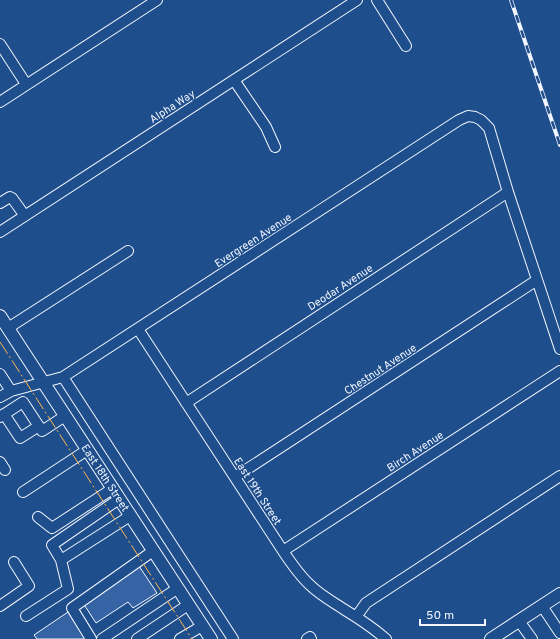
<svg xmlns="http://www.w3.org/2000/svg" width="560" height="639" font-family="Overpass,sans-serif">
  <rect width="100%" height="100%" fill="#1f4e8c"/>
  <path fill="#3563a3" stroke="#f2f6ff" d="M 139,566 L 157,593 L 133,608 L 128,602 L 96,623 L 83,603 Z
    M 68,612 L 86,639 L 37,639 L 34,635 Z"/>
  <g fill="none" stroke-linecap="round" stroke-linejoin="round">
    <g stroke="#f2f6ff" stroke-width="12">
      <path id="minor" d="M 377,0 L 406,46
        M 0,44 L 26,84
        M 234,80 L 266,127 L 275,147
        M 0,102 L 157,0
        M 0,203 L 10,197 L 12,198 L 25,216
        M 0,232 L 357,0
        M 8,328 L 128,251
        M 138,329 L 283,551 C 291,563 299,575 310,585 C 320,595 333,602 345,610 C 360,619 373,628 386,639
        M 0,374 L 11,391
        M 63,377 L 233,639
        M 0,397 L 11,391 L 63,377 L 459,120 L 468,116 L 475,117 L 481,120 L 489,128 L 508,192 L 560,349
        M 186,403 L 508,192
        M 4,414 L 20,438 L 39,426
        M 0,417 L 23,402 L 42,431 L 65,416
        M 0,462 L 5,470
        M 235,477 L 537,280
        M 23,492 L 87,450
        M 119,499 L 52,545 L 61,560 L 130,516
        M 38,517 L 52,528 L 112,489
        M 283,551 L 560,371
        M 0,606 L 29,586 L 14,562
        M 542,606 L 560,633
        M 26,616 L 68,589 L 61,560
        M 356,617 L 366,603 L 560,476
        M 519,621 L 532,639
        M 91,639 L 72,608 L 153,551
        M 102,639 L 178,588
        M 137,639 L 188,605
        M 180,639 L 202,626
        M 307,639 L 310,637 L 311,639"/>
    </g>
    <g stroke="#f2f6ff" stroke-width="14">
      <g id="major">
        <path id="s1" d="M 0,316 L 211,639"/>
        <path d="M 491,639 L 560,594"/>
      </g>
    </g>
    <use href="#minor" stroke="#1f4e8c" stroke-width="10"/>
    <use href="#major" stroke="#1f4e8c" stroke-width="12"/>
    <g stroke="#f2f6ff" stroke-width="4">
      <path id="rail" d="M 511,0 L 560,145"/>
    </g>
    <use href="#rail" stroke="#1f4e8c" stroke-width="2.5" stroke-dasharray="8" stroke-linecap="butt"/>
    <path stroke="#ffb74d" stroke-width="1" stroke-dasharray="14 3 2 3" stroke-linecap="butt" d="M 0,342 L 192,639"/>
  </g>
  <g text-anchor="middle" stroke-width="3" stroke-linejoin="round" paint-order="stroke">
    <g font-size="11" fill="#f2f6ff" stroke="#1f4e8c">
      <text transform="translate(172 106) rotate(-33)" y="4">Alpha Way</text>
      <text transform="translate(253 240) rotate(-33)" y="4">Evergreen Avenue</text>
      <text transform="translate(340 287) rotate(-33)" y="4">Deodar Avenue</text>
      <text transform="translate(380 369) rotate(-33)" y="4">Chestnut Avenue</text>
      <text transform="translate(415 451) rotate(-33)" y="4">Birch Avenue</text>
      <text dy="4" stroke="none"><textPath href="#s1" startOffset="193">East 18th Street</textPath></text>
      <text transform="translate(258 491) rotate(57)" y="4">East 19th Street</text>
    </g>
  </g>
  <path d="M420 619v6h65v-6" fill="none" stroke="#f2f6ff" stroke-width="2"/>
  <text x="426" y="619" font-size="12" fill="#f2f6ff" stroke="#1f4e8c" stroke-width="3" paint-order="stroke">50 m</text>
</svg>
